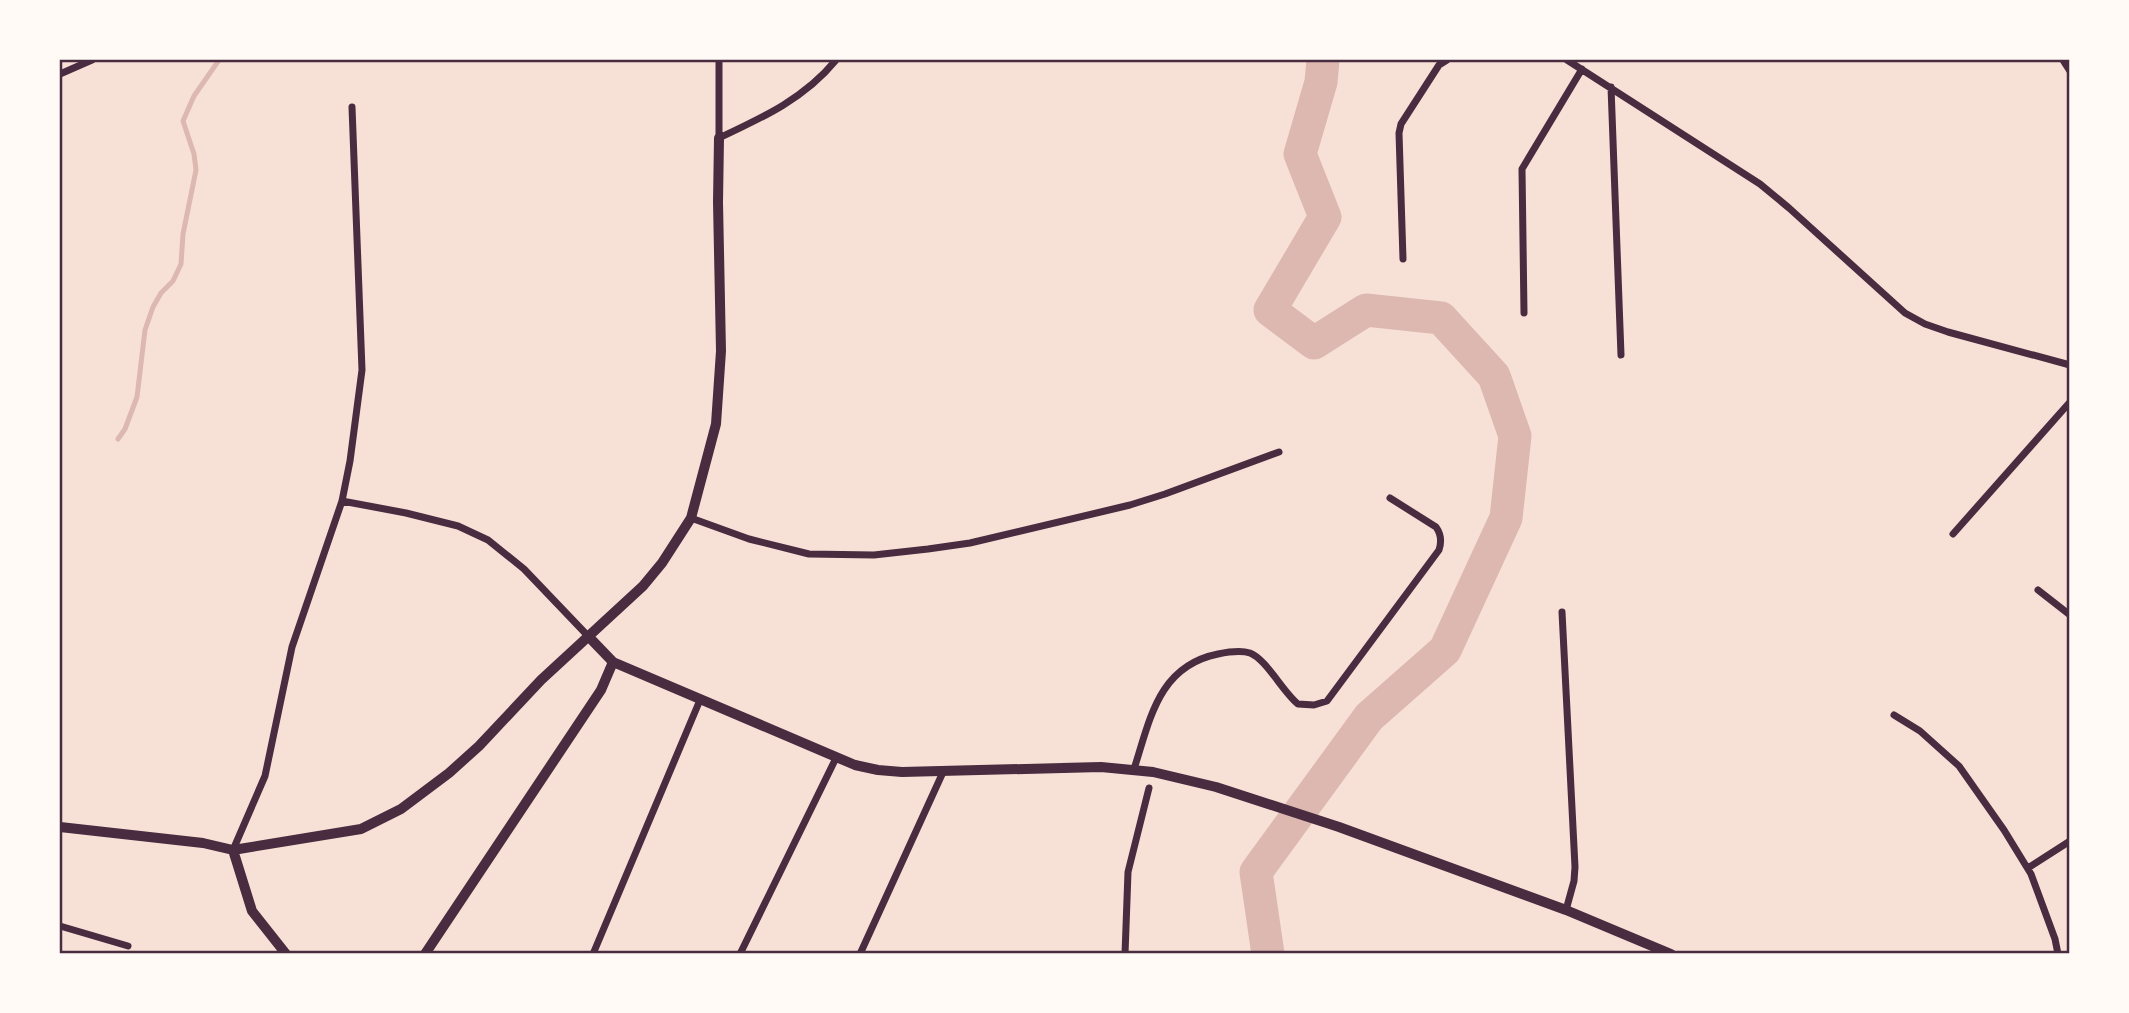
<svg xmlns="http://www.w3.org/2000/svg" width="2129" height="1013" font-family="'Roboto Serif',serif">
  <rect width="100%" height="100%" fill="#f7e1d7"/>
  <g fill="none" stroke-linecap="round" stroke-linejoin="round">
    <path stroke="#dcb8b0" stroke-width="5" d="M 118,439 L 125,429 L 137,397 L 145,330 L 153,307 L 161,293 L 173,281 L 181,264 L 183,234 L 196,170 L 194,154 L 183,121 L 194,96 L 219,60"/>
    <path stroke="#dcb8b0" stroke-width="33" d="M 1268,954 L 1256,872 L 1369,717 L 1445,650 L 1506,518 L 1515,436 L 1494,376 L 1441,318 L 1366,310 L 1314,343 L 1270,310 L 1325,217 L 1300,154 L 1321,82 L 1323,60"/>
    <path stroke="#4a2c40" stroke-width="7" d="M 719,60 L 719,138 C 764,117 805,98 836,60
      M 1567,60 L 1760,184 L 1789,208 L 1905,313 L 1925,324 L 1948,332 L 2070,365
      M 2063,60 L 2070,71
      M 60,74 L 92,60
      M 1611,87 L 1621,355
      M 1403,259 L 1399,133 L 1401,124 L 1439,65 L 1447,60
      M 1524,313 L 1522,169 L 1582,69
      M 342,501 L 406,513 L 458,526 L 488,540 L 524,569 L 588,636
      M 691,518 L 749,539 L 809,554 L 874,555 L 928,549 L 970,543 L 1130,505 L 1165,494 L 1279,452
      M 1953,534 L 2070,402
      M 2038,590 L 2070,615
      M 1562,612 L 1575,867 L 1574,881 L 1566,910
      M 1894,715 L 1920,731 L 1959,766 L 2004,830 L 2031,874 L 2055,939 L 2058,954
      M 1134,769 C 1150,720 1158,666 1218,654 C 1228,652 1240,650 1250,653 C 1266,659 1283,692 1298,704 L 1314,705 L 1327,701 L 1439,550 C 1442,541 1441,534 1436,527 L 1390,498
      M 233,850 L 265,776 L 292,647 L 342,501 L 350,461 L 362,370 L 352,107
      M 2028,868 L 2070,841
      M 60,926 L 128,946
      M 593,954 L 700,700
      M 740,954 L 836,758
      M 860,954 L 944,770
      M 1125,954 L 1128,872 L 1149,788"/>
    <path stroke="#4a2c40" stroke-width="10" d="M 588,636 L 613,662 L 855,765 L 878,770 L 902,772 L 1101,767 L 1153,772 L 1216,787 L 1339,827 L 1566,910 L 1671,954
      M 60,827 L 203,843 L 233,850 L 361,829 L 401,809 L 449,773 L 479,746 L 541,680 L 643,586 L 662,563 L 691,518 L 716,424 L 721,351 L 718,202 L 719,138
      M 233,850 L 252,911 L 286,954
      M 425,954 L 601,690 L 613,662"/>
  </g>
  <rect width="2129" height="1013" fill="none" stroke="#fffaf5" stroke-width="122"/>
  <rect x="61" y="61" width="2007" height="891" fill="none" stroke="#4a2c40" stroke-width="2.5"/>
</svg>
